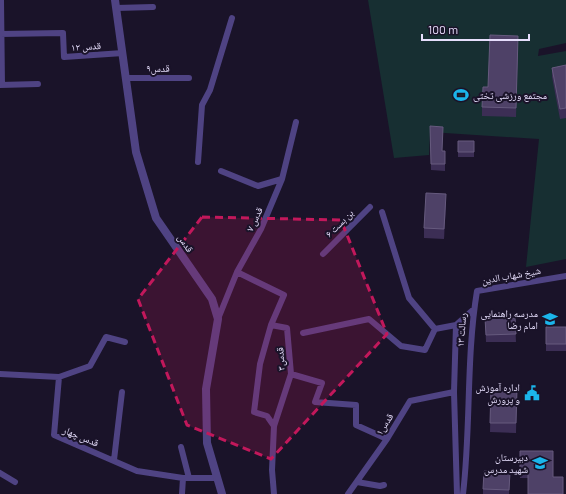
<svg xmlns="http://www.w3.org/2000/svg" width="566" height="494" font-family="Barlow,'Noto Naskh Arabic',sans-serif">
  <rect width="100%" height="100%" fill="#1a1329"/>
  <path fill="#172f32" d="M 368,0 L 566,0 L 566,43 L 539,49 L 538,56 L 566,51 L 566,259 L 526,267 L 539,139 L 430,132 L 429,155 L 394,158 Z"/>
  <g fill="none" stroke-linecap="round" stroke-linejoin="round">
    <path stroke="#4f4383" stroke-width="6" d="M 1,0 L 2,85
      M 116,8 L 153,7
      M 0,34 L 63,33 L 64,57 L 123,53
      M 126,78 L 189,78
      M 0,85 L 38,84
      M 198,162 L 202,105 L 210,90 L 232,18
      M 221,171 L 258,186 L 282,179
      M 382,212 L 409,298 L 435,329 L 456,325
      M 323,254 L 370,207
      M 237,272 L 284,295 L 271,325 L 260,364 L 254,412 L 267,416 L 274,426
      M 218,319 L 237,272 L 261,229 L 282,179 L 296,122
      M 271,325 L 287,328 L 291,374 L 274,426 L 272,470 L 274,494
      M 303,333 L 369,319 L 401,346 L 425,350 L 435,329
      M 125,342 L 106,337 L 90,366 L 59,377 L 54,435 L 137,471 L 183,478 L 216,478
      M 0,374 L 59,377
      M 291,374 L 322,383 L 315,402 L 356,405 L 356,425 L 387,439
      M 181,447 L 189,478
      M 114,460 L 122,392
      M 0,473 L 15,482
      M 357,482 L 380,486 L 384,485
      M 182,494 L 183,478
      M 348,494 L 387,439 L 410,401 L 454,392
      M 457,494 L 454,392 L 456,325 L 474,309
      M 463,494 C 471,427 466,358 477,291 L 566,276"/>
    <path stroke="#4f4383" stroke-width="8" d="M 115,0 L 136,152 L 156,218 L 212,299 L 218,319 L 206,389 L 207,443 L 222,494"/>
  </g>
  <path fill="#3c2e55" d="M 518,45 L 516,117 L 482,116 L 482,107 L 488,87 Z
    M 566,65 L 566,118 L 560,119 L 552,77 L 552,68 Z
    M 430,126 L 442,151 L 445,151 L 445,171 L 431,170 Z
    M 458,141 L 474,141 L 474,157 L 458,157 Z
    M 446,204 L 444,239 L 424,238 L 424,228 Z
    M 485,318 L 515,318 L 516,342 L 486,342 Z
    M 546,327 L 566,327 L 566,351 L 546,351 Z
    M 491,388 L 517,389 L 516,433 L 490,432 Z
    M 520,451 L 553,451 L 528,478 L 520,478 Z
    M 510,479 L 509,494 L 483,494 L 483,489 Z"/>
  <path fill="#271b3c" d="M 446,194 L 446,204 L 444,239 L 444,229 Z"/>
  <path fill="#4e4167" stroke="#665a7e" d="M 490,35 L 518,36 L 516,108 L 482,107 L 483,87 L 488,87 Z
    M 566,65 L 566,108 L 560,109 L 552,68 Z
    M 430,126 L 443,127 L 442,151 L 445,151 L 445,164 L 431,164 Z
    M 458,141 L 474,141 L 474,152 L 458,152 Z
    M 426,193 L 446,194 L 444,229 L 424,228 Z
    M 485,318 L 515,318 L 516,334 L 486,335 Z
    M 546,327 L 566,327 L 566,344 L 546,344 Z
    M 491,388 L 517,389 L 516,423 L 490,423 Z
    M 520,451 L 553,451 L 553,477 L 563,477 L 563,494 L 528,494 L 528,469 L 520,469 Z
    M 484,471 L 510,472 L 509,490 L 483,489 Z"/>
  <path fill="#c2185b" fill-opacity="0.2" stroke="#c2185b" stroke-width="3" stroke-dasharray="8 5" stroke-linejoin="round" d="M 202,217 L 341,220 L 387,334 L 271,459 L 187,425 L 138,299 Z"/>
  <defs>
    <g id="stadium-bare" transform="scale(1.2)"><path d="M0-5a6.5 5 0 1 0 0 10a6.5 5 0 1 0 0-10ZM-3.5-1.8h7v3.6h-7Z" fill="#1bb5ea" stroke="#1a1329" stroke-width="2.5" paint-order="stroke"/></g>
    <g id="school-bare" transform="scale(1.2)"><path d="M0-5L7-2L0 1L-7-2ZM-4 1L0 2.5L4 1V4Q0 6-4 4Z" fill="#1bb5ea" stroke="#1a1329" stroke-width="2.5" paint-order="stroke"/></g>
    <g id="civic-bare" transform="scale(1.2)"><path d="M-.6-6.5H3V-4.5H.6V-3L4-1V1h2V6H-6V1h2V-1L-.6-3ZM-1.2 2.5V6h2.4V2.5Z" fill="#1bb5ea" stroke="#1a1329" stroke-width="2.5" paint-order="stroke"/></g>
  </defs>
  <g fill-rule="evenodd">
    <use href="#stadium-bare" x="461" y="95"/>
    <use href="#school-bare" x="550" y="319"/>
    <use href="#civic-bare" x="532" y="393"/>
    <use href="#school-bare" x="540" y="463"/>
  </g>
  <g text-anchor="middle" stroke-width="4" stroke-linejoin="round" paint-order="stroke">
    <g font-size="10" fill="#e6defc" stroke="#1a1329">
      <text transform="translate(86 46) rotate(-4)" y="4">قدس ۱۲</text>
      <text x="158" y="72">قدس۹</text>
      <text transform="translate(254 219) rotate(-65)" y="4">قدس ۷</text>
      <text transform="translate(339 223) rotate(-45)" y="4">بن بست ۶</text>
      <text transform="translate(186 243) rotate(56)" y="4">قدس</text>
      <text transform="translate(511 275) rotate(-10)" y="4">شیخ شهاب الدین</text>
      <text transform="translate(461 330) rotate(-86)" y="4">رسالت ۱۳</text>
      <text transform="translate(280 359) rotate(-94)" y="4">قدس۳</text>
      <text transform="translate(384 424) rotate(-58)" y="4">قدس۱</text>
      <text transform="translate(81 436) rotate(22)" y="4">قدس چهار</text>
    </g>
    <g font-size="10" fill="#e6defc" stroke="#1a1329" text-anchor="end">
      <text x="473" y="99" text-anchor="start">مجتمع ورزشی تختی</text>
      <text x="538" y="317">مدرسه راهنمایی<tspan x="538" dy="12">امام رضا</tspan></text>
      <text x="520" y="391">اداره آموزش<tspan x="520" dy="12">و پرورش</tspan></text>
      <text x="528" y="461">دبیرستان<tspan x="528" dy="12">شهید مدرس</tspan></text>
    </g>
  </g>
  <path d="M422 34v6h107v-6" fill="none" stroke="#e6defc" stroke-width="2"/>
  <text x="428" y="34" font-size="12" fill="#e6defc" stroke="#1a1329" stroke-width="3" paint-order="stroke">100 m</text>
</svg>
